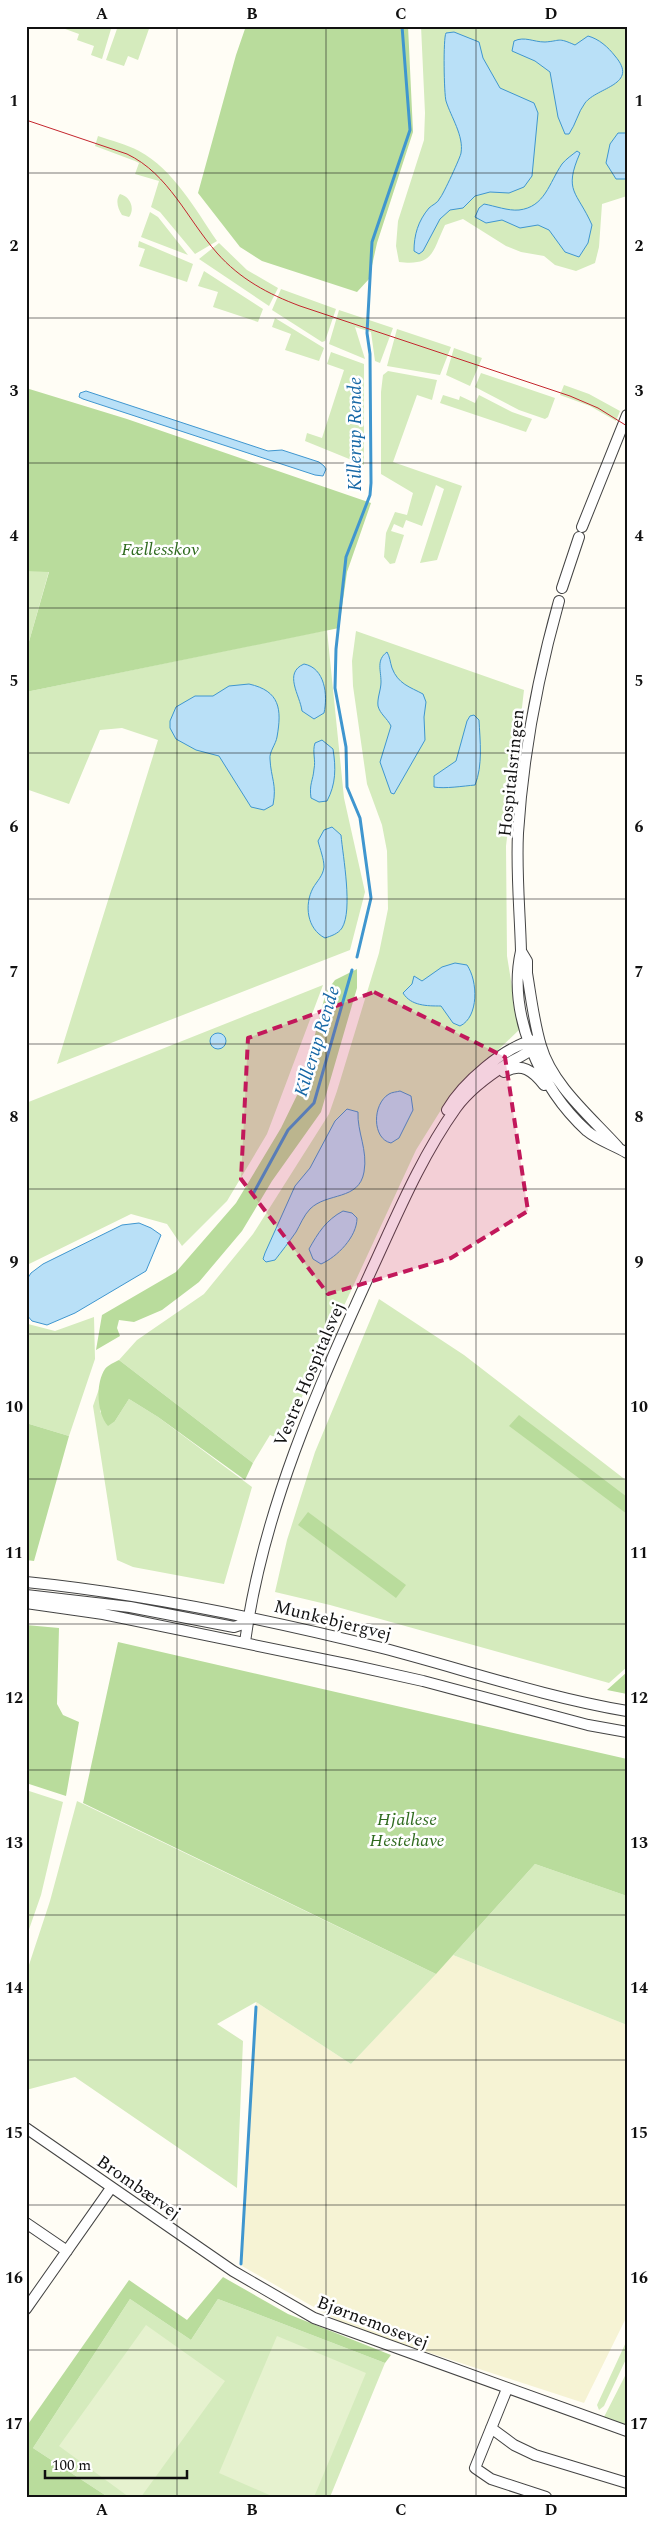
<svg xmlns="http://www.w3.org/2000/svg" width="653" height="2523" font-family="Spectral,serif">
  <rect width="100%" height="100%" fill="#fffdf5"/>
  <path fill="#f6f3d4" d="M 453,1955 L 627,2025 L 627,2316 L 584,2403 L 347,2326 L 242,2266 L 256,2002 L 351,2064 Z"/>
  <path fill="#d5ebbd" d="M 57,26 L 108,26 L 111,29 L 102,59 L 91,55 L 94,46 L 77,40 L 79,34 Z
    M 118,26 L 150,26 L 138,60 L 128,56 L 124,66 L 106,60 Z
    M 421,26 L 627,26 L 627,196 L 602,204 L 599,247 L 595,263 L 576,271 L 555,265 L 544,256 L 521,252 L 506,246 L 463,219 L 445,225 C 432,252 434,266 399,262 L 396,246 L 398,221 L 424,140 L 425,113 Z
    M 98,136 C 112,141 126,144 139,151 C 174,170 195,209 217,241 L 195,254 L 160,212 L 151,207 L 159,181 L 135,174 L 139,163 L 135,161 L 95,146 Z
    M 120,194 C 131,197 135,209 129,217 L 122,215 C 118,209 115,200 120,194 Z
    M 150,212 L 158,217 L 188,255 L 141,237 Z
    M 139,241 L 193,264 L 187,282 L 139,266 L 145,249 L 138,247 Z
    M 219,243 L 247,270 L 278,288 L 269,306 L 199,259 Z
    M 204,271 L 263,309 L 258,322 L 213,307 L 218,292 L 198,286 Z
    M 281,289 L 336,309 L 325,341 L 322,342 L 272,310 Z
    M 339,310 L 393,328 L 380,363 L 375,361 L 371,332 L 355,327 L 365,359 L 329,344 Z
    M 275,318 L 324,348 L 319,361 L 285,350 L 291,334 L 272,327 Z
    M 397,329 L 451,347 L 440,375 L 387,366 Z
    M 454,348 L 482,358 L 470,386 L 446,375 Z
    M 331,352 L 364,364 L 364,465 L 305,441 L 307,433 L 322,438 L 344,370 L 327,364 Z
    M 388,371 L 437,380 L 432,400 L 417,395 L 393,462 L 462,486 L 437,560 L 420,563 L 444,489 L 436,485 L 422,526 L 406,520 L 403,528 L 394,524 L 391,531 L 404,535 L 395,563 L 390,564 L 384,557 L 386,533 L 395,512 L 407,515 L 413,493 L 381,474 L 381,392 L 383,375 Z
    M 481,373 L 555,398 L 548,417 L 545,419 L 519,410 L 475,387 Z
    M 564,385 L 589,394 L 620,411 L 616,421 L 590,406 L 560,395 Z
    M 443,395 L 459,400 L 460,396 L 475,403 L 479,395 L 512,412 L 532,419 L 526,432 L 440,403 Z
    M 26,571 L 49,571 L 26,652 Z
    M 327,630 L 344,798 L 365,892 L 350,950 L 57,1064 L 158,740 L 122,728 L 100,730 L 69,804 L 26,789 L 26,692 Z
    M 356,631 L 524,690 L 506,846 L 507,956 L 519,1030 L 449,1097 L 416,1150 L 282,1440 L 270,1435 L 253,1463 L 119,1360 L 137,1340 L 204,1294 L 253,1234 L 329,1114 L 337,1091 L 379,953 L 388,909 L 387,851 L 382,825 L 367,784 L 353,686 L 352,661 Z
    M 323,985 L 267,1134 L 227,1201 L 182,1246 L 167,1224 L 131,1214 L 29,1264 L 26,1267 L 26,1103 Z
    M 379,1299 L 464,1355 L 627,1481 L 627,1667 L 609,1683 L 330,1605 L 275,1592 L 287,1540 L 315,1452 Z
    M 94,1317 L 95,1359 L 69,1436 L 26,1423 L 26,1321 L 28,1324 L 55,1331 Z
    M 100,1386 L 100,1412 L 115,1421 L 129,1399 L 158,1417 L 252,1487 L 224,1584 L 133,1567 L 117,1560 L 93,1406 Z
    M 26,1790 L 63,1802 L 41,1895 L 26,1938 Z
    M 77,1801 L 436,1974 L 351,2064 L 256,2002 L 217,2024 L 243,2041 L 237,2188 L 75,2077 L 26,2090 L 26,1974 L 50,1901 Z
    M 535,1864 L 627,1896 L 627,2025 L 453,1955 Z
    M 130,2299 L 191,2340 L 218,2299 L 385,2363 L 330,2497 L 108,2497 L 33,2448 Z
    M 627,2340 L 627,2357 L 604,2406 L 599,2410 L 597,2405 Z
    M 627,2372 L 627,2425 L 604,2417 Z"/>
  <path fill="#b9dc9c" d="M 246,26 L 408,26 L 413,132 L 377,243 L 369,279 L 357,292 L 262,261 L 240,247 L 198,193 L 236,55 Z
    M 26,388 L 127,419 L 371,503 L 347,572 L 339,628 L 26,692 L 26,652 L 49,572 L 26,571 Z
    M 357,969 L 357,988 L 321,1112 L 272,1181 L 242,1231 L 199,1282 L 162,1310 L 134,1322 L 119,1320 L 117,1328 L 120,1336 L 96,1350 L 102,1315 L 176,1272 L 236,1203 L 281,1128 L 302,1085 L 326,992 L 335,980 Z
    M 119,1360 L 253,1463 L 245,1480 L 158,1417 L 129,1399 L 115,1421 L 108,1426 C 97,1414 95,1384 105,1369 C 108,1365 115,1362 119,1360 Z
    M 519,1415 L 627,1497 L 627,1514 L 509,1426 Z
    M 26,1423 L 69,1436 L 34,1561 L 26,1560 Z
    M 308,1512 L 406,1585 L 396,1598 L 298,1525 Z
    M 26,1625 L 59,1628 L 57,1704 L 63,1715 L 79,1722 L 66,1796 L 26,1783 Z
    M 118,1642 L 627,1759 L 627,1896 L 535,1864 L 436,1974 L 83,1803 Z
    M 627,1672 L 627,1694 L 607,1690 Z
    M 223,2277 L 288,2314 L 391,2355 L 385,2363 L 218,2299 L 191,2340 L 130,2299 L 33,2448 L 108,2497 L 26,2497 L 26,2427 L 129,2280 L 187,2320 Z"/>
  <path fill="#e6f2cf" d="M 146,2325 L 225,2381 L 141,2497 L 129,2497 L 59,2446 Z
    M 277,2336 L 366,2373 L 314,2497 L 274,2497 L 219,2473 Z"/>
  <path fill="#b9e0f7" stroke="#3f96cf" d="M 454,32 L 479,42 L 483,58 L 500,88 L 534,103 L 538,113 L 532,176 L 524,187 L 509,193 L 490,192 L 475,196 L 463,208 L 450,210 L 440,219 L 423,251 L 419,254 L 414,251 C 414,235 418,221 429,208 C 432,205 438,203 440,198 C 443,195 461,156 461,153 C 464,136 451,117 446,101 C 444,94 443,38 446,33 Z
    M 588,36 C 599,39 608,47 615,56 C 640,85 597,87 585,103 C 578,112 576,124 569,134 L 565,134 L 558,117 L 550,72 L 535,61 L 512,51 L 514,41 C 525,36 533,42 545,42 C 561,41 557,37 575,45 Z
    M 618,133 L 627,133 L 627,179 L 616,179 L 606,163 L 610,144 Z
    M 577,151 L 580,153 C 563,192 577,191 592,225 L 588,243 L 579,257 L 565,252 L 549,230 L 538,225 L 520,228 L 502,220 L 486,223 L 475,217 L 479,208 L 484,204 C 495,206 508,211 519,210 C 545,207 549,183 562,164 C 566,159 572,155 577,151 Z
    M 86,391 L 268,451 L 282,450 L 319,462 L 324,466 L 326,469 L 323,476 L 315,475 L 83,399 L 79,397 L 80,393 Z
    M 387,652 C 390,657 390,662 392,668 C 398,684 410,687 423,694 L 426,702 L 424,717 L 425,740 L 394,794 L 391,793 L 380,762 L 391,726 C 387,718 380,714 378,706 C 377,698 381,690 381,682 C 381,670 376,660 387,652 Z
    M 304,664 C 325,668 328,695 324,713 L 314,719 L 302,711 C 300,695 283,673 304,664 Z
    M 249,684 C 280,691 282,709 277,737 C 276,744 269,752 270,759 C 271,779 277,784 273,805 L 264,810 L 251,807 L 219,756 L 196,750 L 176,739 L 170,728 L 170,721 L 176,707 L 195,696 L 213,696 L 229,686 Z
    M 474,715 L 479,720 C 480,740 483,766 475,785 C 464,786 444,789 434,787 L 434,776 L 456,761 L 467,721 L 470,716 Z
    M 322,740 L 333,749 C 336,768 336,784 327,801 L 319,802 L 311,798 C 309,784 313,781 314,769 C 316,760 312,752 315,743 Z
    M 332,827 L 341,835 C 343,857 353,910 342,928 C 338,934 331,936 325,938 C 307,929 304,905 313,888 C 317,881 323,876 324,867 C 324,859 320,849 318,841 L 324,830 Z
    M 455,963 L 467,965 C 478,981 479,1017 460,1026 L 453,1023 L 441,1006 C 427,1006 411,1006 403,993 L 412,984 L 414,976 L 422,981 L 442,967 Z
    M210 1041a8 8 0 1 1 16 0a8 8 0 1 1-16 0Z
    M 400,1091 L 411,1096 L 413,1110 L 399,1138 L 391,1143 C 372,1139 372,1104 389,1094 C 392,1092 397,1092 400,1091 Z
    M 347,1109 L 358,1112 C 357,1132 368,1150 364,1172 C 359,1201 327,1192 310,1209 C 304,1215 300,1225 296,1232 C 289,1242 282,1251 275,1260 L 266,1262 L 263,1259 L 265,1253 L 295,1186 L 310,1168 L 335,1121 Z
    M 343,1211 L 352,1213 L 357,1218 C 357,1237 337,1257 321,1264 L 313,1259 L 309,1249 C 318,1233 326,1220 343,1211 Z
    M 139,1223 L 151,1228 L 161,1235 L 146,1271 L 75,1313 L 47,1325 L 32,1321 L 26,1314 L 26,1281 L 31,1273 L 43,1264 L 122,1225 Z"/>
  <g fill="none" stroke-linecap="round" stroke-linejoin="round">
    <path stroke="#3f96cf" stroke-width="3" d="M 357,957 L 371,898 L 360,818 L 347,787 L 346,747 L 335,688 L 336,649 L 346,557 L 370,495 L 371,483 L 370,354 L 367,333 L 372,242 L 410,130 L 402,26
      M 253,1194 L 288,1130 L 314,1103 L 352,970
      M 241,2264 L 256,2007"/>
    <g stroke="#444" stroke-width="12">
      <path id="minor" d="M 582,527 L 627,415
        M 562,588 L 579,537
        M 559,601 C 538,676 523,754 518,833 C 516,872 520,912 521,951 C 507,1014 540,1088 587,1131 C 599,1141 614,1145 627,1153
        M 521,951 L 527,961 L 527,973 C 531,997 534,1023 541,1046 C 552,1085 592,1118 618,1147
        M 504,1072 C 522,1062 533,1071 544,1085
        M 447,1110 C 462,1084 505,1045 536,1040
        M 26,1582 C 146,1594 265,1619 382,1648 C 463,1669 544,1697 627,1711
        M 26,1595 L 130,1607 L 234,1627 L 240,1625 L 248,1616
        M 26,1603 L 103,1614 L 351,1665 L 423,1681 L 588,1725 L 627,1732
        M 245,1642 C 263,1510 317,1390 372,1269 C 397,1215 421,1157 456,1108 C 469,1090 488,1076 507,1064 C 520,1056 531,1053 539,1040
        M 26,2128 L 233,2271 L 314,2318 L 627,2431
        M 26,2223 L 67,2251
        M 26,2309 L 111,2188
        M 507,2389 L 475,2468 L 491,2479 L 546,2497
        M 491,2428 L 514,2445 L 535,2455 L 627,2483"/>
    </g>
    <use href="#minor" stroke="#fff" stroke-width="10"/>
    <path stroke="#c4262e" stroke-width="1" d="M 26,120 L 127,154 C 169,174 187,219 217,253 C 240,279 268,294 300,306 L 570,396 L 598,408 L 627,426"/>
  </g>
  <path fill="#c2185b" fill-opacity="0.2" stroke="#c2185b" stroke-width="4" stroke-dasharray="10 6" stroke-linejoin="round" d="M 374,992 L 505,1057 L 528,1211 L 451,1258 L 328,1294 L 241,1179 L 248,1038 Z"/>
  <path fill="none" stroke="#111" stroke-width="1" stroke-opacity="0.55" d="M 177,26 L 177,2497M 326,26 L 326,2497M 476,26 L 476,2497M 26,173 L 627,173M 26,318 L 627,318M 26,463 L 627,463M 26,608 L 627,608M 26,753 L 627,753M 26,899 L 627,899M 26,1044 L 627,1044M 26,1189 L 627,1189M 26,1334 L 627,1334M 26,1479 L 627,1479M 26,1624 L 627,1624M 26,1770 L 627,1770M 26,1915 L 627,1915M 26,2060 L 627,2060M 26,2205 L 627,2205M 26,2350 L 627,2350"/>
  <g text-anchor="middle" stroke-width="5" stroke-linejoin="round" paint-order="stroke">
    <g font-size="18" font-style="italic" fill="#2f6b1f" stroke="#fff">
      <text x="160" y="555">Fællesskov</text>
      <text x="407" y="1825">Hjallese<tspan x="407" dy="21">Hestehave</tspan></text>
    </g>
    <g font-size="18" fill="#111" stroke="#fff">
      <text transform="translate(511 773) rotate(-84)" y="6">Hospitalsringen</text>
      <text transform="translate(309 1374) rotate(-67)" y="6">Vestre Hospitalsvej</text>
      <text transform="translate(333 1620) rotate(14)" y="6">Munkebjergvej</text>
      <text transform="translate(139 2187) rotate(35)" y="6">Brombærvej</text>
      <text transform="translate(373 2322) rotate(21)" y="6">Bjørnemosevej</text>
    </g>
    <g font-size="19" font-style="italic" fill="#1768a6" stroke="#fff">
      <text transform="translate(354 434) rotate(-90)" y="7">Killerup Rende</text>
      <text transform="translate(316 1041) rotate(-73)" y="7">Killerup Rende</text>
    </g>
  </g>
  <rect width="653" height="2523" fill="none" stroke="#ffffff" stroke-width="55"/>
  <path d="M45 2470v8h142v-8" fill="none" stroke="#111111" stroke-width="2.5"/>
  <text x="52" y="2470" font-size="15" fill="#111111" stroke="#ffffff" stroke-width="4" paint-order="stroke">100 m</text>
  <rect x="28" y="28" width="598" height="2468" fill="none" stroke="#111" stroke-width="2"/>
  <g font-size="16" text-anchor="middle" font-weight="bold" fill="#111">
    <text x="102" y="19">A</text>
    <text x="252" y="19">B</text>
    <text x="401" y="19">C</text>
    <text x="551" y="19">D</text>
    <text x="14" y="106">1</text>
    <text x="639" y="106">1</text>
    <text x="14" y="251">2</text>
    <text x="639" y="251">2</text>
    <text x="14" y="396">3</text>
    <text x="639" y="396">3</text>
    <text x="14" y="541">4</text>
    <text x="639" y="541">4</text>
    <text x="14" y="686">5</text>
    <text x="639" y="686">5</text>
    <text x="14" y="832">6</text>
    <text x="639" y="832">6</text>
    <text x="14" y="977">7</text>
    <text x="639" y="977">7</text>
    <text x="14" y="1122">8</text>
    <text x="639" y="1122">8</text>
    <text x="14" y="1267">9</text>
    <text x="639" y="1267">9</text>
    <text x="14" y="1412">10</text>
    <text x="639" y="1412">10</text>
    <text x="14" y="1558">11</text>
    <text x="639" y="1558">11</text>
    <text x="14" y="1703">12</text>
    <text x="639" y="1703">12</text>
    <text x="14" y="1848">13</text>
    <text x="639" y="1848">13</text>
    <text x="14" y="1993">14</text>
    <text x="639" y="1993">14</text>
    <text x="14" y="2138">15</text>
    <text x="639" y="2138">15</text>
    <text x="14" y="2283">16</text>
    <text x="639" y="2283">16</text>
    <text x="14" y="2429">17</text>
    <text x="639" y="2429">17</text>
    <text x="102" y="2515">A</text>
    <text x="252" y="2515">B</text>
    <text x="401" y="2515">C</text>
    <text x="551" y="2515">D</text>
  </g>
</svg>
